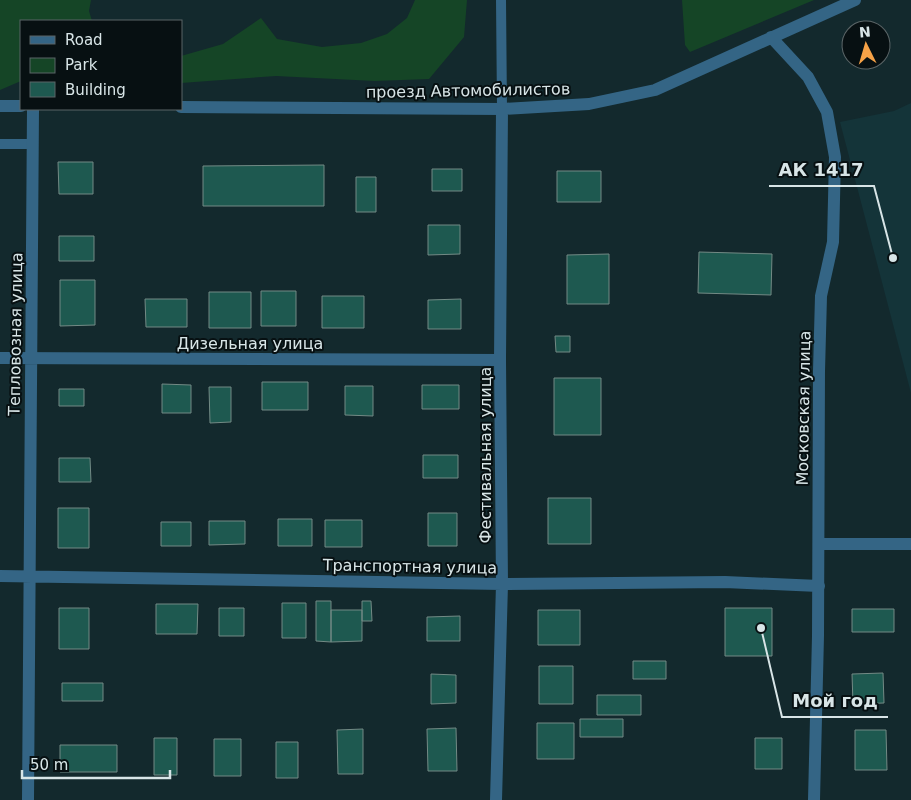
<svg xmlns="http://www.w3.org/2000/svg" width="911" height="800" font-family="'DejaVu Sans',sans-serif">
  <rect width="100%" height="100%" fill="#13292d"/>
  <path fill="#143439" d="M 911,103 L 911,393 L 840,122 L 894,111 Z"/>
  <path fill="#154526" d="M 0,0 L 91,0 L 89,11 L 92,21 L 21,21 L 21,81 L 0,90 Z
    M 415,0 L 467,0 L 464,37 L 429,79 L 375,81 L 276,76 L 181,83 L 181,56 L 223,44 L 261,18 L 277,39 L 322,47 L 361,43 L 387,34 L 407,18 Z
    M 682,0 L 814,0 L 690,52 L 685,45 Z"/>
  <path fill="#1e5950" stroke="#738a85" d="M 58,162 L 93,162 L 93,194 L 59,194 Z
    M 324,165 L 324,206 L 203,206 L 203,166 Z
    M 432,169 L 462,169 L 462,191 L 432,191 Z
    M 557,171 L 601,171 L 601,202 L 557,202 Z
    M 356,177 L 376,177 L 376,212 L 356,212 Z
    M 428,225 L 460,225 L 460,254 L 428,255 Z
    M 59,236 L 94,236 L 94,261 L 59,261 Z
    M 699,252 L 772,254 L 771,295 L 698,293 Z
    M 609,254 L 609,304 L 567,304 L 567,255 Z
    M 60,280 L 95,280 L 95,325 L 60,326 Z
    M 261,291 L 296,291 L 296,326 L 261,326 Z
    M 209,292 L 251,292 L 251,328 L 209,328 Z
    M 322,296 L 364,296 L 364,328 L 322,328 Z
    M 145,299 L 187,299 L 187,327 L 146,327 Z
    M 461,299 L 461,329 L 428,329 L 428,300 Z
    M 555,336 L 570,336 L 570,352 L 556,352 Z
    M 554,378 L 601,378 L 601,435 L 554,435 Z
    M 262,382 L 308,382 L 308,410 L 262,410 Z
    M 162,384 L 191,385 L 191,413 L 162,413 Z
    M 422,385 L 459,385 L 459,409 L 422,409 Z
    M 345,386 L 373,386 L 373,416 L 345,415 Z
    M 209,387 L 231,387 L 231,422 L 210,423 Z
    M 59,389 L 84,389 L 84,406 L 59,406 Z
    M 423,455 L 458,455 L 458,478 L 423,478 Z
    M 59,458 L 90,458 L 91,482 L 59,482 Z
    M 548,498 L 591,498 L 591,544 L 548,544 Z
    M 58,508 L 89,508 L 89,548 L 58,548 Z
    M 428,513 L 457,513 L 457,546 L 428,546 Z
    M 278,519 L 312,519 L 312,546 L 278,546 Z
    M 325,520 L 362,520 L 362,547 L 325,547 Z
    M 209,521 L 245,521 L 245,544 L 209,545 Z
    M 161,522 L 191,522 L 191,546 L 161,546 Z
    M 316,601 L 331,601 L 331,642 L 316,641 Z
    M 362,601 L 371,601 L 372,621 L 362,621 Z
    M 282,603 L 306,603 L 306,638 L 282,638 Z
    M 156,604 L 198,604 L 197,634 L 156,634 Z
    M 59,608 L 89,608 L 89,649 L 59,649 Z
    M 219,608 L 244,608 L 244,636 L 219,636 Z
    M 725,608 L 772,608 L 772,656 L 725,656 Z
    M 852,609 L 894,609 L 894,632 L 852,632 Z
    M 331,610 L 362,610 L 362,641 L 331,642 Z
    M 538,610 L 580,610 L 580,645 L 538,645 Z
    M 460,616 L 460,641 L 427,641 L 427,617 Z
    M 633,661 L 666,661 L 666,679 L 633,679 Z
    M 539,666 L 573,666 L 573,704 L 539,704 Z
    M 883,673 L 884,703 L 853,704 L 852,674 Z
    M 431,674 L 456,675 L 456,703 L 431,704 Z
    M 62,683 L 103,683 L 103,701 L 62,701 Z
    M 597,695 L 641,695 L 641,715 L 597,715 Z
    M 580,719 L 623,719 L 623,737 L 580,737 Z
    M 537,723 L 574,723 L 574,759 L 537,759 Z
    M 456,728 L 457,771 L 428,771 L 427,729 Z
    M 363,729 L 363,774 L 338,774 L 337,730 Z
    M 855,730 L 886,730 L 887,770 L 855,770 Z
    M 154,738 L 177,738 L 177,775 L 154,775 Z
    M 755,738 L 782,738 L 782,769 L 755,769 Z
    M 214,739 L 241,739 L 241,776 L 214,776 Z
    M 276,742 L 298,742 L 298,778 L 276,778 Z
    M 60,745 L 117,745 L 117,772 L 60,772 Z"/>
  <g fill="none" stroke-linecap="round" stroke-linejoin="round">
    <path stroke="#346585" stroke-width="10" d="M 501,0 L 502,109
      M 0,144 L 32,144"/>
    <path stroke="#346585" stroke-width="12" d="M 771,37 L 808,77 L 827,112 L 835,157 L 833,242 L 821,296 L 819,371 L 818,636 L 814,800
      M 0,106 L 21,106
      M 181,107 L 502,109 L 589,104 L 655,90 L 855,0
      M 0,358 L 500,360
      M 819,544 L 911,544
      M 0,576 L 502,584 L 725,582 L 819,586
      M 28,800 L 33,109
      M 496,800 L 502,584 L 500,360 L 502,109"/>
  </g>
  <g text-anchor="middle" stroke-width="4" stroke-linejoin="round" paint-order="stroke">
    <g font-size="16" fill="#d8e5e7" stroke="#071012">
      <text transform="translate(468 90) rotate(-1)" y="6">проезд Автомобилистов</text>
      <text transform="translate(15 334) rotate(-89)" y="6">Тепловозная улица</text>
      <text x="250" y="349">Дизельная улица</text>
      <text transform="translate(803 408) rotate(-89)" y="6">Московская улица</text>
      <text transform="translate(485 455) rotate(-90)" y="6">Фестивальная улица</text>
      <text transform="translate(410 566) rotate(1)" y="6">Транспортная улица</text>
    </g>
  </g>
  <path fill="none" stroke="#d8e5e7" stroke-width="2" d="M893 258L874 186H769M761 628L782 717H888"/>
  <g fill="#d8e5e7" stroke="#071012" stroke-width="2">
    <circle cx="893" cy="258" r="5"/>
    <circle cx="761" cy="628" r="5"/>
  </g>
  <g font-size="18" text-anchor="middle" font-weight="bold" fill="#d8e5e7" stroke="#071012" stroke-width="4" stroke-linejoin="round" paint-order="stroke">
    <text x="821" y="176">АК 1417</text>
    <text x="835" y="707">Мой год</text>
  </g>
  <rect x="20" y="20" width="162" height="90" fill="#071012" stroke="#5b6567"/>
  <rect x="30" y="36" width="25" height="8" fill="#346585" stroke="#5b6567"/>
  <text x="65" y="45" font-size="15" fill="#d8e5e7">Road</text>
  <rect x="30" y="58" width="25" height="15" fill="#154526" stroke="#5b6567"/>
  <text x="65" y="70" font-size="15" fill="#d8e5e7">Park</text>
  <rect x="30" y="82" width="25" height="15" fill="#1e5950" stroke="#5b6567"/>
  <text x="65" y="95" font-size="15" fill="#d8e5e7">Building</text>
  <g transform="translate(866 45) rotate(355)"><circle r="24" fill="#071012" stroke="#5b6567"/>
  <path d="M0-4L9 19L0 12L-9 19Z" fill="#f6a247"/>
  <text y="-8" font-size="14" font-weight="bold" text-anchor="middle" fill="#d8e5e7">N</text>
  </g>
  <path d="M22 770v8h148v-8" fill="none" stroke="#d8e5e7" stroke-width="2.5"/>
  <text x="30" y="770" font-size="15" fill="#d8e5e7" stroke="#071012" stroke-width="4" paint-order="stroke">50 m</text>
</svg>
